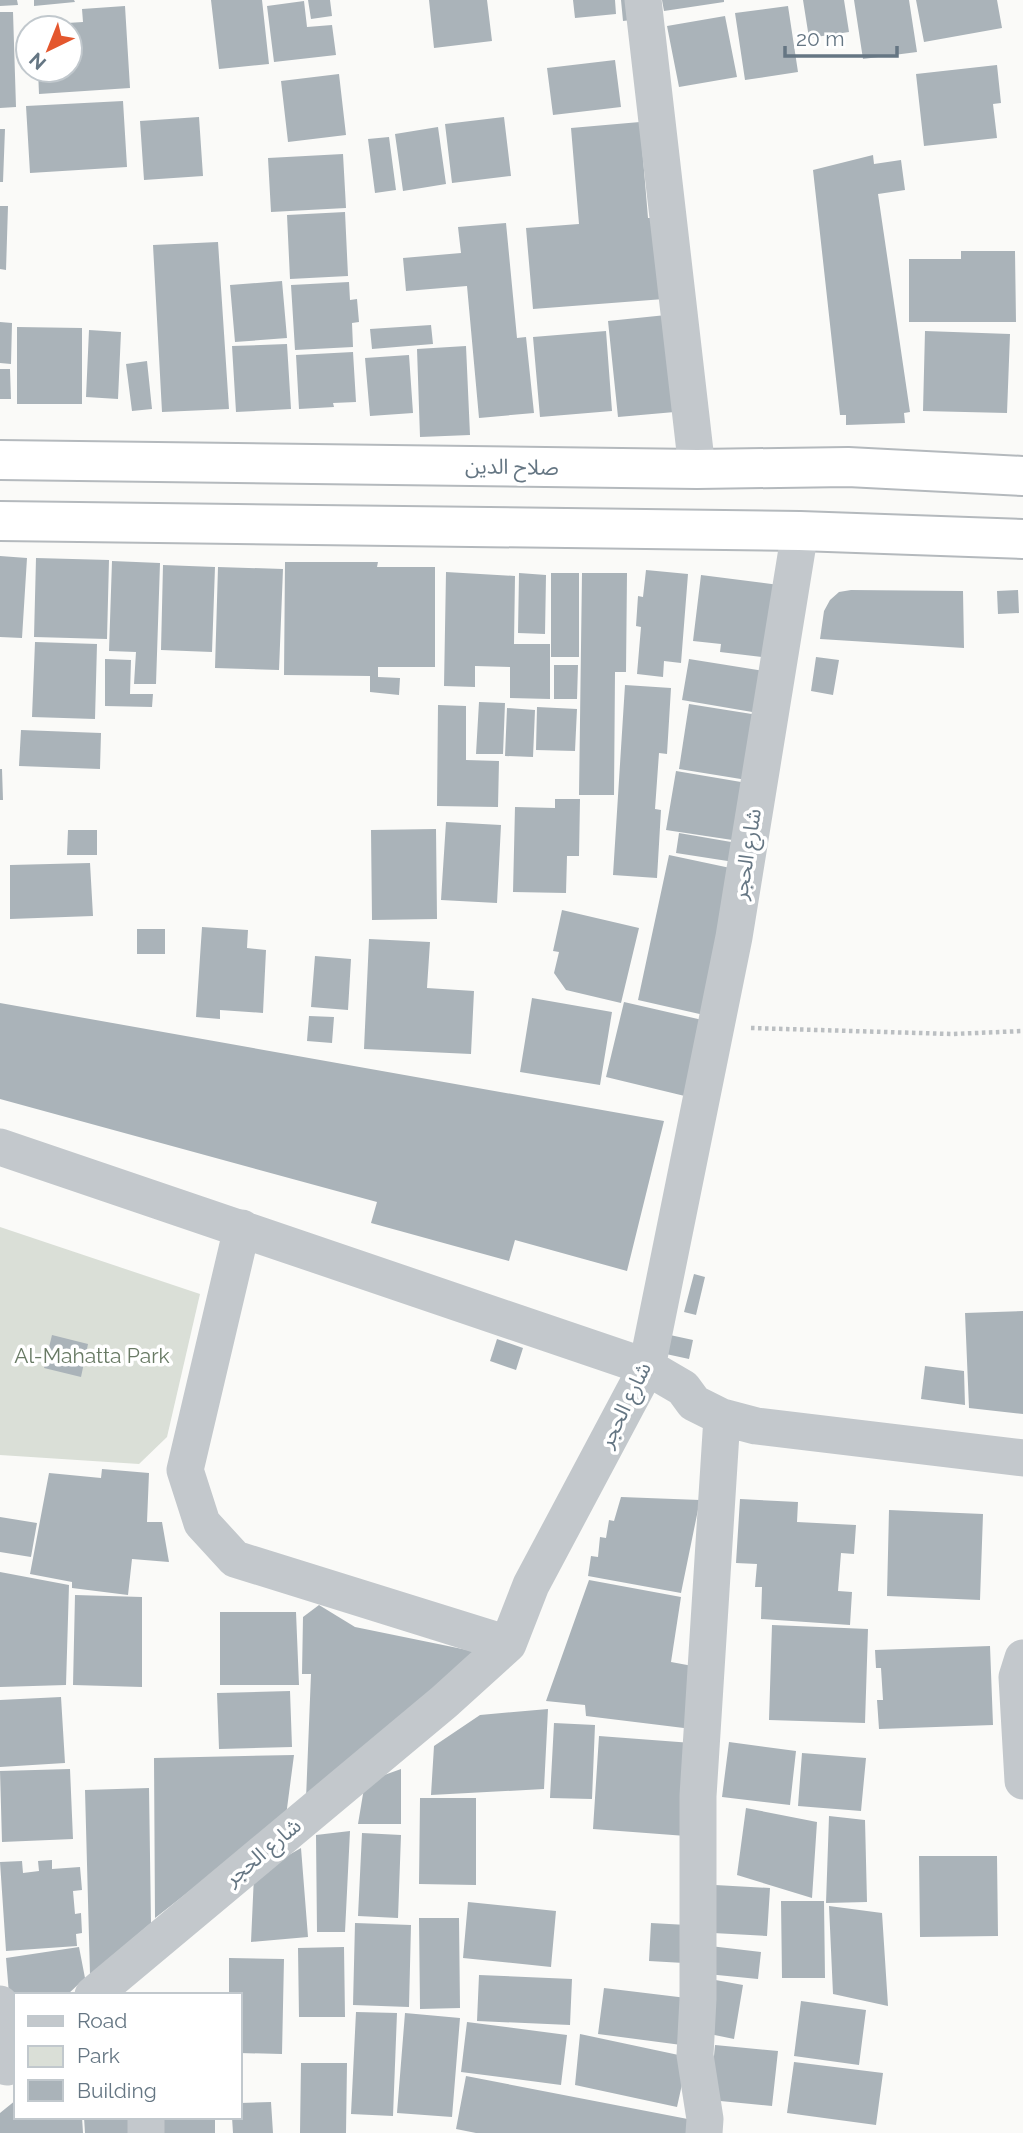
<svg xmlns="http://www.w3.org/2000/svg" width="1023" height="2133" font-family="Raleway,'Noto Sans Arabic',sans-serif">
  <rect width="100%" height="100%" fill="#fafaf8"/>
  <path fill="#dadfd7" d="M 0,1227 L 200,1294 L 167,1437 L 139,1464 L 0,1455 Z"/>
  <path fill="#aab3b9" d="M 0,0 L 17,0 L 18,5 L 0,6 Z
    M 34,0 L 74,0 L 75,2 L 34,6 Z
    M 211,0 L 262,0 L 269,64 L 219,69 Z
    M 308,0 L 330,0 L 332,16 L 311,19 Z
    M 429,0 L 487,0 L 492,41 L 434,48 Z
    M 573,0 L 615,0 L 616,14 L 575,18 Z
    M 621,0 L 639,0 L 640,19 L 623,21 Z
    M 662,0 L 724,0 L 724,2 L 664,11 Z
    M 803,0 L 844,0 L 849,32 L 809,38 Z
    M 854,0 L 909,0 L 917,52 L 863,59 Z
    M 916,0 L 997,0 L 1002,28 L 924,42 Z
    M 304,1 L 307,27 L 332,25 L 336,55 L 274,62 L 267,6 Z
    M 125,6 L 130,88 L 39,94 L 38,70 L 70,70 L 70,28 L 35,28 L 35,25 L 83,22 L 82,9 Z
    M 788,6 L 798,72 L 745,80 L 735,13 Z
    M 0,12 L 13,12 L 16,107 L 0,108 Z
    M 725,16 L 737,77 L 679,87 L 667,26 Z
    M 615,60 L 621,107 L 553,115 L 547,68 Z
    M 997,65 L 1001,103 L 993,104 L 997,138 L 924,146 L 916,74 Z
    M 339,74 L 346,135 L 288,142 L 281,81 Z
    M 123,101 L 127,167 L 30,173 L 26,106 Z
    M 199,117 L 203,176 L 144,180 L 140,121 Z
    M 504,117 L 511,176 L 452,183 L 445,124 Z
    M 640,122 L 648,218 L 657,218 L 664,299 L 533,309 L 526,228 L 579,224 L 571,128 Z
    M 438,127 L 446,184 L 403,191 L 395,134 Z
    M 0,129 L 5,129 L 3,182 L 0,182 Z
    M 389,137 L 396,190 L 375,193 L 368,139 Z
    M 343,154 L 346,208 L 271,212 L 268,158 Z
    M 873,155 L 874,164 L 901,160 L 905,190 L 878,194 L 910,412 L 904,413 L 905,423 L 846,425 L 846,415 L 840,415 L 813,170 Z
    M 0,206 L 8,206 L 6,270 L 0,269 Z
    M 345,212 L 348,276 L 290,279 L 287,215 Z
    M 506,223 L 517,338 L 526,337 L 534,413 L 479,418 L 467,286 L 406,291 L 403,258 L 461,253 L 458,227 Z
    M 218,242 L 229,409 L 162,412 L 153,245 Z
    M 961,251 L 1015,251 L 1016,322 L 909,322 L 909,259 L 961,259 Z
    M 282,281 L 287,338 L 235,342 L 230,285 Z
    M 349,282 L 350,300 L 357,299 L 359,322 L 352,323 L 353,347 L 295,350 L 291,285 Z
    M 676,314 L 686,411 L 618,417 L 608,321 Z
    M 0,322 L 12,323 L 11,364 L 0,363 Z
    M 431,325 L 433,344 L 372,349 L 370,329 Z
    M 17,327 L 82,328 L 82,404 L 17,404 Z
    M 89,330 L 121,332 L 118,399 L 86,397 Z
    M 606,331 L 612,411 L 540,417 L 533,337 Z
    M 925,331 L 1010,334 L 1007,413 L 923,411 Z
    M 287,344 L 291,409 L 236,412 L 232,346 Z
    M 466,346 L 470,435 L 420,437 L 417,349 Z
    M 353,352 L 356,402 L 333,403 L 334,407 L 299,409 L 296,355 Z
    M 409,355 L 413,413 L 370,416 L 365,358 Z
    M 147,361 L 152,409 L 132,411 L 126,364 Z
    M 0,369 L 10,369 L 11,399 L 0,399 Z
    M 0,556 L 27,558 L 22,638 L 0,637 Z
    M 36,558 L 109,560 L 107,639 L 34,637 Z
    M 112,561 L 160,563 L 156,684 L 134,684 L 136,652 L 109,651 Z
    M 285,562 L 378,562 L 377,567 L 435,567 L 435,667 L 378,667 L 378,677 L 400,678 L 399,695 L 370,692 L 370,676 L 284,675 Z
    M 163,565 L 215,567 L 212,652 L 161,650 Z
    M 218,567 L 283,569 L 279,670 L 215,668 Z
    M 646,570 L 688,574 L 681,663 L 664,661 L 663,677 L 637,674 L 641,627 L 636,626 L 638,596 L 643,597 Z
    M 446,572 L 515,576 L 514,644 L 550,644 L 550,699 L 510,698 L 510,667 L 475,666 L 475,687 L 444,686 Z
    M 519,573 L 546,575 L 545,634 L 518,633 Z
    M 551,573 L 579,573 L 579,657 L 551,657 Z
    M 582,573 L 627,573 L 626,672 L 615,672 L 614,795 L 579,795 Z
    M 701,575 L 779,585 L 770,658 L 720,652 L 721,644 L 693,641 Z
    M 851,590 L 963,591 L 964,648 L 820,639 L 824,611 L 830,600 L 839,592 Z
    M 1018,590 L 1019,613 L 998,614 L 997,591 Z
    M 35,642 L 97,644 L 95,719 L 32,717 Z
    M 816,657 L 839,660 L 833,695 L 811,691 Z
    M 105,659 L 131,660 L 130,694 L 153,694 L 152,707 L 105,706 Z
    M 689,659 L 764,671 L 758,713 L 682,700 Z
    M 554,665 L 578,665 L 577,699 L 554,699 Z
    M 625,685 L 671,688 L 667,754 L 659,753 L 655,809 L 661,810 L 657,878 L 613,875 Z
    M 479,702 L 505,703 L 503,754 L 476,754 Z
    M 689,704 L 758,715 L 747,780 L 679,769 Z
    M 438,705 L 466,706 L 466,760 L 499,761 L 498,807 L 437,806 Z
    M 537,707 L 577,709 L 575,751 L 536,750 Z
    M 507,708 L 535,710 L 533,757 L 505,756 Z
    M 21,730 L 101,733 L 100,769 L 19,766 Z
    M 0,769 L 2,769 L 3,800 L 0,800 Z
    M 676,771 L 747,783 L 739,841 L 666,830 Z
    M 555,799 L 580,799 L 579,856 L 567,856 L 566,893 L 513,892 L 515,807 L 555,808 Z
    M 446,822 L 501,825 L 497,903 L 441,900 Z
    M 436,829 L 437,919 L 372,920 L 371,830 Z
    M 68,830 L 97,830 L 97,855 L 67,855 Z
    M 679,833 L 737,843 L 734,862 L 676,853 Z
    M 669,855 L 735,869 L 704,1015 L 638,1000 Z
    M 90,863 L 93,916 L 10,919 L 10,865 Z
    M 562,910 L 639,928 L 621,1003 L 566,990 L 554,973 L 559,952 L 553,951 Z
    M 202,927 L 248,930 L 247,948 L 266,950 L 263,1013 L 220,1010 L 220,1019 L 196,1017 Z
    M 137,929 L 165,929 L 165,954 L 137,954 Z
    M 369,939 L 430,942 L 427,988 L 474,991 L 471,1054 L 364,1049 Z
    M 315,956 L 351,959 L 348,1010 L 311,1007 Z
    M 532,998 L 612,1012 L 600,1085 L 520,1072 Z
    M 624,1002 L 711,1022 L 693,1098 L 606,1077 Z
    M 0,1003 L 664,1121 L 627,1271 L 515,1240 L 509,1261 L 371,1223 L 377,1202 L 0,1099 Z
    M 309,1016 L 334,1017 L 332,1043 L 307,1041 Z
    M 694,1274 L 705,1277 L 696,1315 L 684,1312 Z
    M 1023,1311 L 1023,1414 L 969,1408 L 965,1313 Z
    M 52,1335 L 88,1344 L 81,1377 L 44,1368 Z
    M 670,1335 L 693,1340 L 689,1359 L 666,1354 Z
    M 497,1339 L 523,1348 L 516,1370 L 490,1361 Z
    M 925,1366 L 964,1371 L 965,1405 L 921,1399 Z
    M 102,1469 L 149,1473 L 147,1522 L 162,1522 L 169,1562 L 132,1559 L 128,1595 L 72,1588 L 72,1582 L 30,1574 L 49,1473 L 101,1478 Z
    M 621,1497 L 700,1500 L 681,1593 L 588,1576 L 591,1556 L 598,1557 L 600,1537 L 606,1538 L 609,1520 L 614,1521 Z
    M 740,1499 L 798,1502 L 797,1522 L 856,1525 L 854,1554 L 841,1553 L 838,1591 L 852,1592 L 850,1625 L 761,1619 L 762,1587 L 755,1587 L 757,1564 L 736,1563 Z
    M 889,1510 L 983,1514 L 980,1600 L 887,1596 Z
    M 0,1517 L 37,1523 L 31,1557 L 0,1552 Z
    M 0,1572 L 69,1585 L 66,1685 L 0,1687 Z
    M 589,1580 L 681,1597 L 671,1662 L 698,1667 L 692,1729 L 586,1716 L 585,1705 L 546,1701 Z
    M 75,1595 L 142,1597 L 142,1687 L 73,1685 Z
    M 319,1605 L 355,1627 L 482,1653 L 306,1799 L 311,1674 L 302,1674 L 303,1617 Z
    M 220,1612 L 296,1612 L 299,1685 L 220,1685 Z
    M 772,1625 L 868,1629 L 865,1723 L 769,1720 Z
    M 990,1646 L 993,1725 L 879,1729 L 877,1700 L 883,1700 L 881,1668 L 876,1668 L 875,1650 Z
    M 290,1691 L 292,1747 L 219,1749 L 217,1693 Z
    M 61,1697 L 65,1763 L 0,1767 L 0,1700 Z
    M 548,1709 L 544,1789 L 431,1795 L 434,1746 L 480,1715 Z
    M 554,1723 L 595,1725 L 592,1799 L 550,1798 Z
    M 599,1736 L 692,1743 L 686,1836 L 593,1829 Z
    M 729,1742 L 796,1751 L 790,1805 L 722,1797 Z
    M 802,1753 L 866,1758 L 861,1811 L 798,1806 Z
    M 294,1755 L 286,1816 L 155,1918 L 154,1758 Z
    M 70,1769 L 73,1839 L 2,1842 L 0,1771 Z
    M 401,1769 L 401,1824 L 358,1824 L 365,1782 Z
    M 149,1788 L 151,1923 L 90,1975 L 85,1790 Z
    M 420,1798 L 476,1798 L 476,1885 L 419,1884 Z
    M 746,1808 L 817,1822 L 812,1898 L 737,1875 Z
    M 829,1816 L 865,1820 L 867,1902 L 826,1903 Z
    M 350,1831 L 345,1932 L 317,1932 L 316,1835 Z
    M 362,1833 L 401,1835 L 398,1918 L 358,1916 Z
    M 301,1848 L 308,1937 L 251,1942 L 254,1875 Z
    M 919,1856 L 997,1856 L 998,1936 L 920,1937 Z
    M 52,1860 L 52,1869 L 80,1867 L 82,1890 L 73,1891 L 75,1914 L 81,1913 L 82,1933 L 76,1934 L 77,1946 L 6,1951 L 0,1862 L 22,1861 L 23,1873 L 39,1871 L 38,1861 Z
    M 715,1885 L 770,1888 L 767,1936 L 713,1933 Z
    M 781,1901 L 824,1901 L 825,1978 L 782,1978 Z
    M 468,1902 L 556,1911 L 551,1967 L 463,1958 Z
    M 829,1906 L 882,1913 L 888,2006 L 833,1994 Z
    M 419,1918 L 459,1918 L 460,2008 L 420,2009 Z
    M 355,1923 L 411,1925 L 409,2007 L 353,2005 Z
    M 651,1923 L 687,1925 L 684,1963 L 649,1961 Z
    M 710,1946 L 761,1952 L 758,1979 L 707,1974 Z
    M 79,1947 L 85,1978 L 67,1995 L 16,1995 L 16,2018 L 11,2018 L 6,1958 Z
    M 344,1947 L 345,2017 L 299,2017 L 298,1948 Z
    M 229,1958 L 284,1959 L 282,2054 L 240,2053 L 240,1995 L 229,1995 Z
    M 479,1975 L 572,1979 L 570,2025 L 477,2021 Z
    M 710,1979 L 743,1985 L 734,2039 L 700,2032 Z
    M 604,1988 L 695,1999 L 689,2046 L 598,2034 Z
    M 801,2001 L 866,2010 L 859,2065 L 794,2056 Z
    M 356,2012 L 397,2013 L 393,2116 L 351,2114 Z
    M 405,2013 L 460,2018 L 452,2117 L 397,2113 Z
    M 467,2022 L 567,2035 L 561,2085 L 461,2072 Z
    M 580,2034 L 688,2057 L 677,2107 L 575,2085 Z
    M 715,2045 L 778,2051 L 772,2106 L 710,2100 Z
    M 794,2062 L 883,2073 L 876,2125 L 787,2113 Z
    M 301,2063 L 347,2063 L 346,2133 L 300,2133 Z
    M 466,2076 L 698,2121 L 698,2133 L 476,2133 L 456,2129 Z
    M 16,2100 L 16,2117 L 82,2117 L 83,2133 L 0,2133 L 0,2113 Z
    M 271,2102 L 273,2133 L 233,2133 L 232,2117 L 240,2117 L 240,2103 Z
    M 84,2117 L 136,2117 L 137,2133 L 85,2133 Z
    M 161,2117 L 215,2117 L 215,2133 L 162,2133 Z"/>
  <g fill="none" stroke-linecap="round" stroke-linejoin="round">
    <g stroke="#b4b9bd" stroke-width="42">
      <path id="highway" d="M 0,460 L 697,469 L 848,467 L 1023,476
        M 0,521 L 800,531 L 1023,539"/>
    </g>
    <path stroke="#bbbfc2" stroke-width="4.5" stroke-dasharray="3.5 3.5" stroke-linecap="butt" d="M 751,1028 L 952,1034 L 1023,1031"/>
    <path stroke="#c3c8cc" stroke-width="37" d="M 643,0 L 697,469
      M 0,1147 L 647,1367 L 683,1388 L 694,1403 L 722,1417 L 756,1426 L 1023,1458
      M 242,1228 L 185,1470 L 202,1523 L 235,1559 L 508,1644
      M 1023,1658 L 1017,1677 L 1023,1781
      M 93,1995 L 444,1702 L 508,1644 L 531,1585 L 647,1367 L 734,937 L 800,531
      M 0,2004 L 7,2067
      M 146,2117 L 146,2133
      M 704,2133 L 705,2119 L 695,2055 L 698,1999 L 698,1796 L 722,1417"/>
    <use href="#highway" stroke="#fff" stroke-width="38"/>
  </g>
  <g text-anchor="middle" stroke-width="7" stroke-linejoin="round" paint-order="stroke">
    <g font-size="21" fill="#657683" stroke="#fff">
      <text transform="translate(512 467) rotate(1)" y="7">صلاح الدين</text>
      <text transform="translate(747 854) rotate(-81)" y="7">شارع الحجر</text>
      <text transform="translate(625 1405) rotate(-64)" y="7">شارع الحجر</text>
      <text transform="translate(263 1852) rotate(-40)" y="7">شارع الحجر</text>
    </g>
    <g font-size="21" fill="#687a64" stroke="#fff">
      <text x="92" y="1363">Al-Mahatta Park</text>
    </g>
  </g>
  <rect x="14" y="1993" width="228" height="126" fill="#ffffff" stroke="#c1c8cd" stroke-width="2"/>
  <rect x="28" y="2016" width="35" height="10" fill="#c3c8cc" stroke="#c1c8cd" stroke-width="2"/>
  <text x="77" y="2028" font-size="21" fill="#657683">Road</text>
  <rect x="28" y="2046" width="35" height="21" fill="#dadfd7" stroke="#c1c8cd" stroke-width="2"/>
  <text x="77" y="2063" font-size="21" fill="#657683">Park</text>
  <rect x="28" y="2080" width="35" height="21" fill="#aab3b9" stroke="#c1c8cd" stroke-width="2"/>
  <text x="77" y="2098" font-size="21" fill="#657683">Building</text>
  <g transform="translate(49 49) rotate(223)"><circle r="33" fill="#ffffff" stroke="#c1c8cd" stroke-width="2"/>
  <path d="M0-5L12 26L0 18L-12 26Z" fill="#e4572e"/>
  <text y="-10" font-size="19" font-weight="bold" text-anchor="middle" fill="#657683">N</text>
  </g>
  <path d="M785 46v10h112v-10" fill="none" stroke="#657683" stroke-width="3.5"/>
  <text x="796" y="46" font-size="21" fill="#657683" stroke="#ffffff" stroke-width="5" paint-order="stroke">20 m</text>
</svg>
